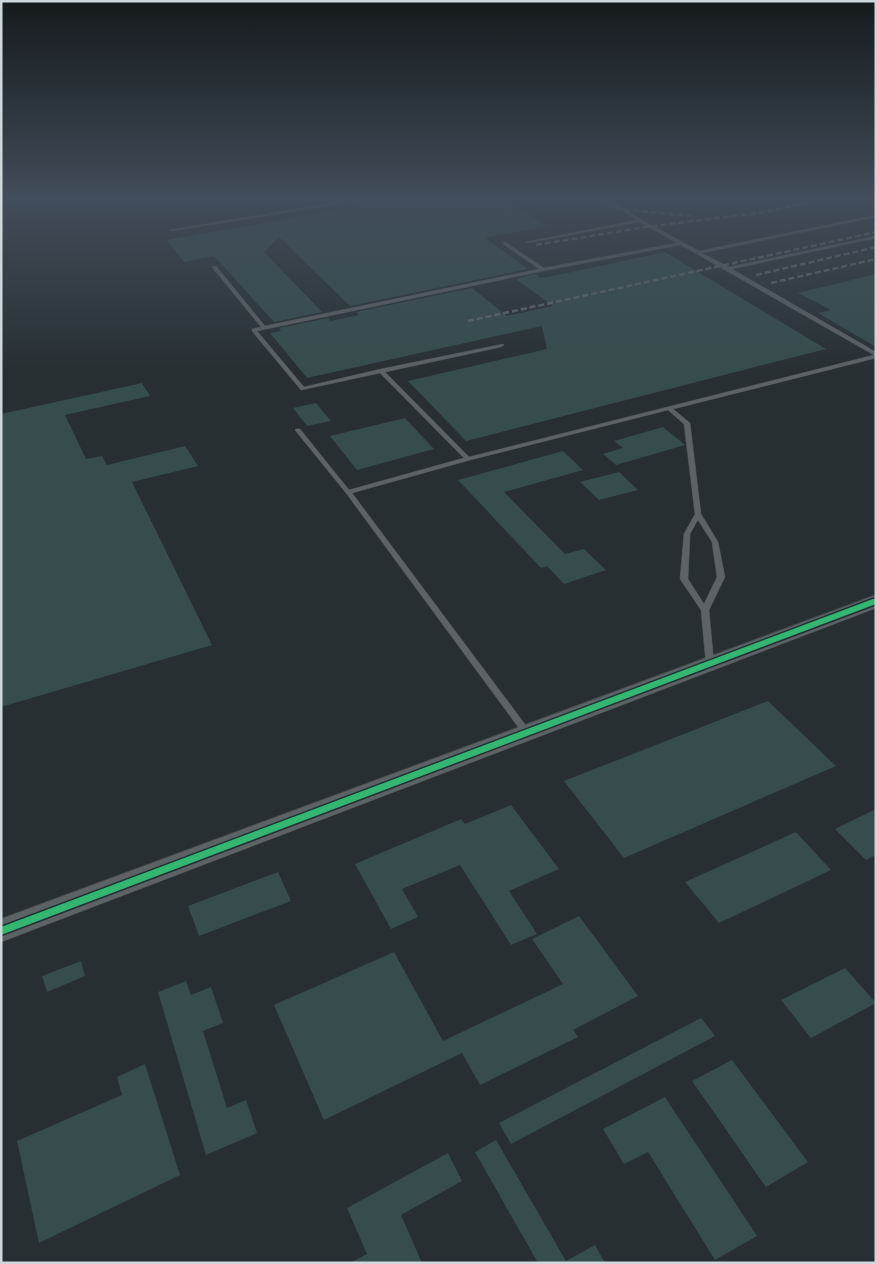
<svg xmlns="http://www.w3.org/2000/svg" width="877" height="1264" font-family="'Times New Roman',serif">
  <rect width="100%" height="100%" fill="#272f32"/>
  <path fill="#374c4d" d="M 419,196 L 499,196 L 546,226 L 485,238 L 528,269 L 350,306 L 279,237 L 264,252 L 322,312 L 274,322 L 214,256 L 184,262 L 167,240 Z
    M 665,252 L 826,349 L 466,441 L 408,381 L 547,349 L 542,326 L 307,378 L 270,333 L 281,331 L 279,328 L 328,318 L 330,321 L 359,315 L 356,312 L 472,288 L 507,316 L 553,306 L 516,279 L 536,274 L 540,278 L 553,276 Z
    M 876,274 L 876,347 L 818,313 L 831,310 L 798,293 Z
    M 142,383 L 150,396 L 65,415 L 86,459 L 102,456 L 107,465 L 185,446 L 198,466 L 132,482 L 212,645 L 1,707 L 1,414 Z
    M 316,403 L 331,421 L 307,426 L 293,408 Z
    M 405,418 L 434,449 L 357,470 L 330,436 Z
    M 663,427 L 685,445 L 616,465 L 603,454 L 623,448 L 614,441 Z
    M 563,451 L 583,470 L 504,492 L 565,554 L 584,549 L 606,570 L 564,584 L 547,566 L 541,568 L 458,480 Z
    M 619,472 L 638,490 L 599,500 L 580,482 Z
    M 768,701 L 836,766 L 624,858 L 564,781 Z
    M 511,805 L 559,869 L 509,891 L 537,934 L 511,945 L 460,865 L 402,889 L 418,917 L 391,929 L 355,864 L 461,819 L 465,824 Z
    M 876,809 L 876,855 L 866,860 L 835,829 Z
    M 796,832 L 831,870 L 719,923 L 685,882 Z
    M 278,872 L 291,901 L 199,936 L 188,906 Z
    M 579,916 L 638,996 L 573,1030 L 578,1037 L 480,1085 L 462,1053 L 324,1120 L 274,1005 L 394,952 L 443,1041 L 563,984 L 532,939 Z
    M 81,961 L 85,976 L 47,992 L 42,976 Z
    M 845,968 L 876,1003 L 811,1038 L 781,1000 Z
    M 186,981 L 191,995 L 211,987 L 223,1023 L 203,1031 L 227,1108 L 246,1100 L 257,1133 L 206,1155 L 158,992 Z
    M 701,1018 L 715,1036 L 511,1144 L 499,1123 Z
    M 732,1060 L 808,1162 L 766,1187 L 692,1081 Z
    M 145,1064 L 180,1175 L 39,1243 L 17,1141 L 122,1095 L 117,1077 Z
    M 665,1097 L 757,1236 L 715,1260 L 648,1152 L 624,1164 L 603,1129 Z
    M 496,1140 L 566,1261 L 595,1245 L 605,1263 L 538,1263 L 475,1152 Z
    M 448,1153 L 462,1181 L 401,1215 L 422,1263 L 350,1263 L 367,1254 L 347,1208 Z"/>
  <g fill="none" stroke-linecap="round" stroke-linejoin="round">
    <g stroke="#464d50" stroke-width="1">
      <path id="lane" d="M 377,196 L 386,196 L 172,231 L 170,230 Z
        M 599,196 L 604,196 L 642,220 L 699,251 L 876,215 L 876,217 L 702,253 L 729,267 L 876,236 L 876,238 L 732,269 L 876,352 L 876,358 L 673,409 L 690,423 L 701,514 L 718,542 L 725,577 L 709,610 L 714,664 L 710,667 L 706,664 L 701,610 L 680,579 L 684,534 L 695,514 L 684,424 L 668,410 L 470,460 L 352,493 L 530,731 L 531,733 L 530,735 L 524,735 L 346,493 L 295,430 L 296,429 L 300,429 L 349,490 L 464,458 L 380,373 L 301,390 L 252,331 L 252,329 L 261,327 L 212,267 L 216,266 L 265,326 L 539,269 L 503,244 L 503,243 L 505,242 L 544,268 L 677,243 L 640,222 L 528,243 L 526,242 L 637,220 ZM 681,245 L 874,355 L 469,457 L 385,372 L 501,347 L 504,345 L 503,344 L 381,369 L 304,387 L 257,331 L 543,271 ZM 698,520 L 712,542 L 717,577 L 704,604 L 688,579 L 690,534 Z"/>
    </g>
    <g stroke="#464d50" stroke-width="1">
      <path id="secondary" d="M 876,595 L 876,608 L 1,942 L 1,919 Z"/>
    </g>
    <use href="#lane" fill="#5d6365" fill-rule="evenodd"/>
    <use href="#secondary" fill="#5d6365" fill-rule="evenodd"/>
    <path stroke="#62686a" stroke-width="2.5" stroke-dasharray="6 3" stroke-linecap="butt" d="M 581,196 L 619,209 L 691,216
      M 834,201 L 858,196
      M 536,245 L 645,227 L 759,213 L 841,196
      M 756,275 L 876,247
      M 771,283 L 876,259
      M 468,321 L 876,232"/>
    <g stroke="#223137" stroke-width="3">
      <path id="cycleway" d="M 873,599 L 876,599 L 876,604 L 1,935 L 1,927 Z"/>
    </g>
    <use href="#cycleway" fill="#33b770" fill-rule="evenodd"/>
  </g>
  <linearGradient id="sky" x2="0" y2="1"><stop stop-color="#151a1c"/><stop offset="0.53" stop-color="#414d5a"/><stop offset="1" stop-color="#414d5a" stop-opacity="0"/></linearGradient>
  <rect width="877" height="373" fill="url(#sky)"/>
  <rect width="877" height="1264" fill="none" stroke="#ced8dc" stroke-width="5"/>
</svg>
